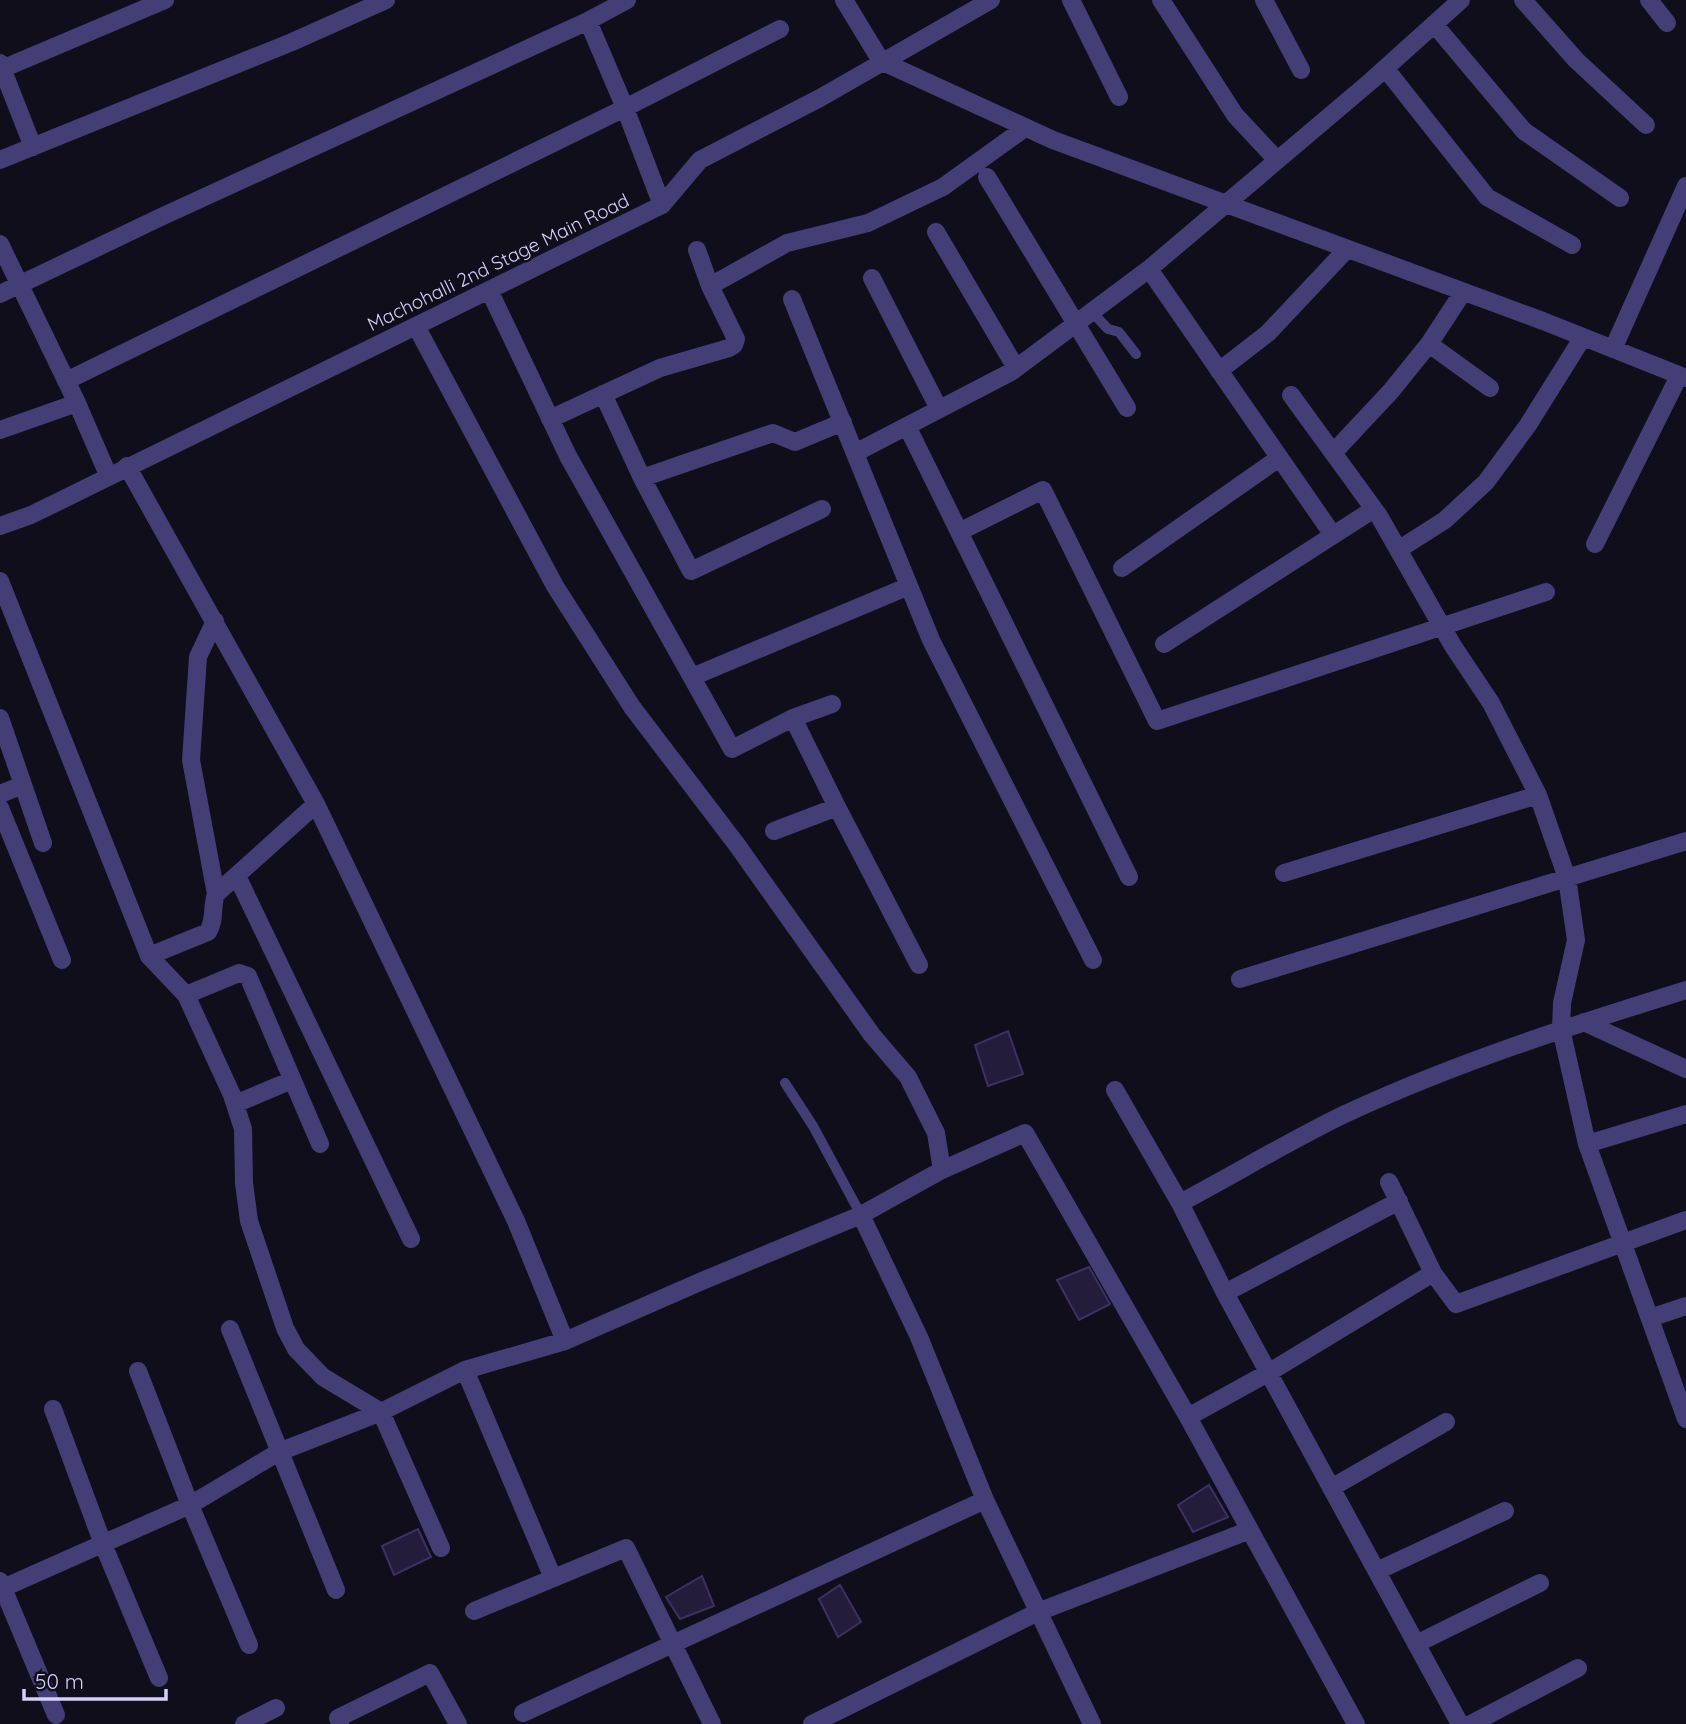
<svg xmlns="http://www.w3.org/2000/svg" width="1686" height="1724" font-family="Quicksand,sans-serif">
  <rect width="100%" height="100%" fill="#110e1c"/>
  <path fill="#241c3b" stroke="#3d3164" stroke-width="2" d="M 1008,1031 L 1023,1074 L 988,1086 L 975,1045 Z
    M 1089,1267 L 1110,1304 L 1079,1320 L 1057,1280 Z
    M 1209,1485 L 1228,1517 L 1193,1532 L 1178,1505 Z
    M 418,1529 L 431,1557 L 394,1575 L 382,1546 Z
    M 702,1576 L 714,1606 L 680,1619 L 666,1597 Z
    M 840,1585 L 861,1622 L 838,1637 L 819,1599 Z"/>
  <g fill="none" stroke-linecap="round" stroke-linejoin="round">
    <path stroke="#433e76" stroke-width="10" d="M 1092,312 L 1108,329 L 1119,332 L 1136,354
      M 785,1083 L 813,1126 L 861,1215"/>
    <path stroke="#433e76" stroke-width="18" d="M 844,0 L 881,61 L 1053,140 L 1543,321 L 1686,378
      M 1071,0 L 1119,97
      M 1161,0 L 1235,115 L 1277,160
      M 1264,0 L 1301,70
      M 1523,0 L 1576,60 L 1646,125
      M 1649,0 L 1667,23
      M 588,21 L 625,108 L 662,205
      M 1434,24 L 1524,131 L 1620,198
      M 0,63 L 33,147
      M 1385,68 L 1487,197 L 1572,245
      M 2,69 L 165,0
      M 0,160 L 292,42 L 386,0
      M 987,177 L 1127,408
      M 936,232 L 1016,368
      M 0,244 L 77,403 L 109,477
      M 1149,269 L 1333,535
      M 872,278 L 939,409
      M 710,286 L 787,243 L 868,223 L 943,187 L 1025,128
      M 489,290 L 568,456 L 732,749 L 793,718 L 832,704
      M 0,294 L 161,217 L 588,21 L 627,0
      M 792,299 L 931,640 L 1093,960
      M 416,326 L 555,586 L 632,707 L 737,845 L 872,1035 L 908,1077 L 936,1133 L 942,1170
      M 1429,344 L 1490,388
      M 1613,349 L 1686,186
      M 1219,371 L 1268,333 L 1347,249
      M 66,381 L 625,108 L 780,29
      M 603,394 L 642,478 L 691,571 L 822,509
      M 1291,395 L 1379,516 L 1453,646 L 1491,703 L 1538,795 L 1567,878 L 1576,940 L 1562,1003 L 1561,1029 L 1587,1144 L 1686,1419
      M 550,419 L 660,368 L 729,348 L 734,345 L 736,339 L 710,286 L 697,250
      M 907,426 L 1129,877
      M 0,430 L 77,403
      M 855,453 L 1011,372 L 1149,269 L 1371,81 L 1461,0
      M 1333,453 L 1391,391 L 1429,344 L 1463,292
      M 127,466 L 316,804 L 516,1221 L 565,1341
      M 642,478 L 773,433 L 795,442 L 843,422
      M 0,526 L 31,515 L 662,205 L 700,160 L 820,98 L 991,0
      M 959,532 L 1043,490 L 1157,721 L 1546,592
      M 1595,544 L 1679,376
      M 1398,550 L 1445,520 L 1486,482 L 1528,425 L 1583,337
      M 1122,568 L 1279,458
      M 0,581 L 149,956 L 186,995 L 232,1095 L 243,1129 L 244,1183 L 249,1221 L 285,1328 L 296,1349 L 323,1377 L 381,1412 L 441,1548
      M 215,621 L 198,657 L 191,760 L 216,894
      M 1164,644 L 1374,509
      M 692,677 L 909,586
      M 0,718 L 43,843
      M 793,718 L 837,807 L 919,965
      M 0,794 L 23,785
      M 0,808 L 62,960
      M 774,831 L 837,807
      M 1284,873 L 1538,795
      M 237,876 L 411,1239
      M 149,956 L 208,932 C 216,918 211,908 216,894 L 316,804
      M 1240,979 L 1686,841
      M 186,995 L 239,973 L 248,976 L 320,1144
      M 1584,1022 L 1686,1069
      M 1115,1090 L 1180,1203 L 1225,1293 L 1460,1724
      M 235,1104 L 292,1080
      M 1587,1144 L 1686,1114
      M 1389,1182 L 1433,1273 L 1456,1304 L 1686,1220
      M 1180,1203 C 1235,1174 1289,1141 1345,1114 C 1455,1063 1570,1026 1686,990
      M 861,1215 L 919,1337 L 985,1500 L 1092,1724
      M 1225,1293 L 1399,1201
      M 1650,1318 L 1686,1306
      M 230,1329 L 336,1590
      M 465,1370 L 553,1578
      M 138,1371 L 190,1505 L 249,1645
      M 53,1409 L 103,1544 L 159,1678
      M 1188,1417 L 1268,1373 L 1433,1273
      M 1331,1488 L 1446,1422
      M 1377,1571 L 1505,1511
      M 0,1581 L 56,1715
      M 3,1588 L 190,1505 L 279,1452 L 381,1412 L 465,1370 L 565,1341 L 702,1281 L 861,1215 L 942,1170 L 1025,1133 L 1188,1417 L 1356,1724
      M 474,1611 L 626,1548 L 712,1724
      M 1416,1644 L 1540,1583
      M 523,1713 L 985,1500
      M 244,1724 L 276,1708
      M 340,1724 L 338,1718 L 430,1673 L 458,1724
      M 812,1724 L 1038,1612 L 1250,1530
      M 1471,1724 L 1578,1668"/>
  </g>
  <g text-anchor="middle" stroke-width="5" stroke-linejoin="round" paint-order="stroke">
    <g font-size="19" fill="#d5cff9" stroke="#110e1c">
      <text transform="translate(498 262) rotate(-26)" y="7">Machohalli 2nd Stage Main Road</text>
    </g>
  </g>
  <path d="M24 1689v10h142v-10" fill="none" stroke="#d5cff9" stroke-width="3.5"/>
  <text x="35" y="1689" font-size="21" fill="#d5cff9" stroke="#110e1c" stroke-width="5" paint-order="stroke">50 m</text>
</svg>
